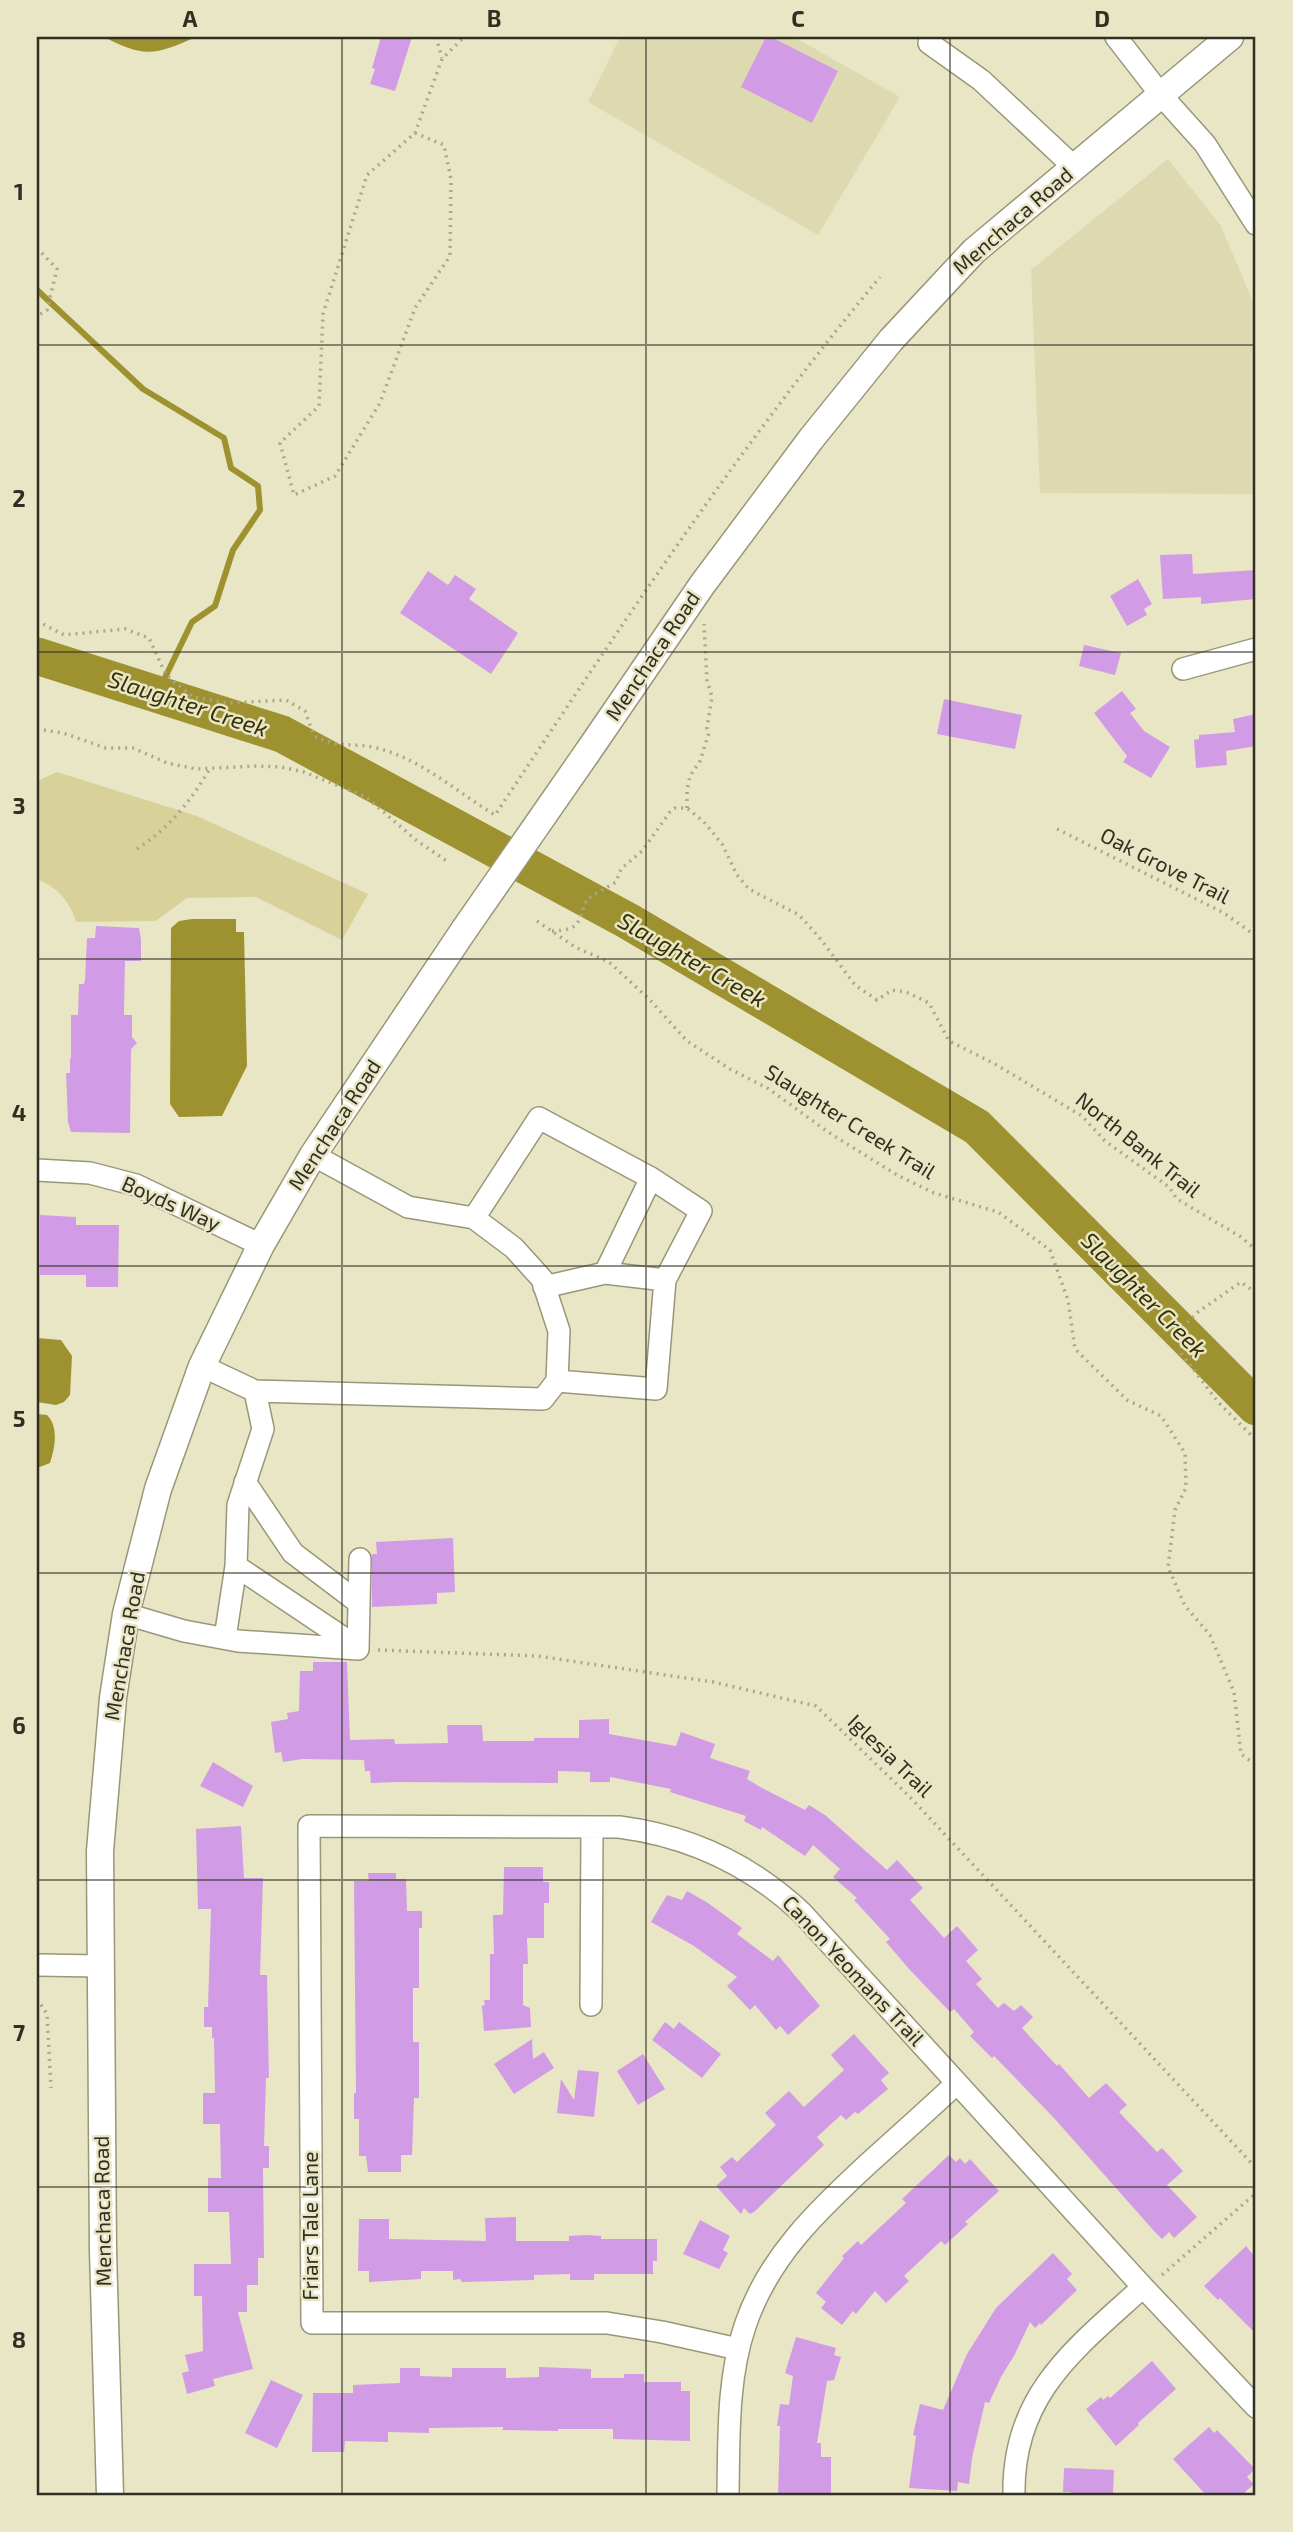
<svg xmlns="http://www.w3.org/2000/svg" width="1293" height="2532" font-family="'Exo 2',sans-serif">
  <rect width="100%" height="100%" fill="#e9e6c5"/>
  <path fill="#dddab2" d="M 620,37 L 794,37 L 900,97 L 818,235 L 588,102 Z
    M 1168,159 L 1221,226 L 1256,309 L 1256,494 L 1040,493 L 1031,270 Z"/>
  <path fill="#d8d29a" d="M 57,772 L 197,816 L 368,894 L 342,940 L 256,897 L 187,898 L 156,921 L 76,922 C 71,903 56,885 37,880 L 37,781 Z"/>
  <path fill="#9e9230" d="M 104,37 L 196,37 C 156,55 144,58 104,37 Z
    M 192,919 L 236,919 L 236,932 L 244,932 L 247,1066 L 222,1116 L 179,1117 L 170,1104 L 171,928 L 179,921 Z
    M 37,1338 L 61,1340 L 72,1356 L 70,1395 L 64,1402 L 56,1405 L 37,1402 Z
    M 37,1414 L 47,1415 C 59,1427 55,1448 50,1463 L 37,1468 Z"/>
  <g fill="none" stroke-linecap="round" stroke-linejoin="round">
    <path stroke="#9e9230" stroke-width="6" d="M 37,290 L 143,389 L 224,438 L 231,468 L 258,486 L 260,510 L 233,550 L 215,606 L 192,622 L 157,694"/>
    <path stroke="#9e9230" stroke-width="37" d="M 37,656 L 282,734 L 628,921 L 977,1127 L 1256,1407"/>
  </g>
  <path fill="#d19ce5" d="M 381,37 L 412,37 L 395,91 L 370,84 L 375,69 L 372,68 Z
    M 766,37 L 771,37 L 838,71 L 812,123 L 741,87 Z
    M 1192,554 L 1193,574 L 1256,570 L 1256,599 L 1201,604 L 1201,597 L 1163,599 L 1160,555 Z
    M 428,571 L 448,585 L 455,575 L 476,589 L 469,599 L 518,633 L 491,674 L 400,613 Z
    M 1138,579 L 1152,604 L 1144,609 L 1147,615 L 1127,626 L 1110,596 Z
    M 1084,645 L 1121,653 L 1115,675 L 1079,666 Z
    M 1122,691 L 1136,709 L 1130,713 L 1144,731 L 1170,747 L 1151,778 L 1123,762 L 1127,756 L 1094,713 Z
    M 944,699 L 1022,715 L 1015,749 L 937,734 Z
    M 1256,714 L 1256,746 L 1226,751 L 1227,765 L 1196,768 L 1194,740 L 1199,739 L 1199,735 L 1235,732 L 1233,719 Z
    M 96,926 L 139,928 L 141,939 L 141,961 L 125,961 L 124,1015 L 132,1015 L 132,1037 L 137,1043 L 131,1049 L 130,1133 L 71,1132 L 68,1122 L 66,1073 L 70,1073 L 70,1058 L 71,1058 L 71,1015 L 78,1015 L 79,984 L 84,984 L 85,980 L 87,938 L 95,938 Z
    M 40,1215 L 76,1217 L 76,1225 L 119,1225 L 118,1287 L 86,1287 L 86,1275 L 40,1275 Z
    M 453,1538 L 455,1592 L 437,1593 L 437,1604 L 372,1607 L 372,1554 L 377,1554 L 376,1542 Z
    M 313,1662 L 347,1662 L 350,1740 L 394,1739 L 395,1744 L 448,1743 L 447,1725 L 482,1725 L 483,1741 L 534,1741 L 534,1738 L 579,1738 L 579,1720 L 609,1719 L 609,1734 L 676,1746 L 681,1732 L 715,1744 L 710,1758 L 750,1771 L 747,1779 L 762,1788 L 805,1810 L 809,1805 L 825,1815 L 887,1870 L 897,1860 L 923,1888 L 910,1900 L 944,1938 L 957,1926 L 978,1950 L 966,1961 L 982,1979 L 976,1984 L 998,2008 L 1004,2003 L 1014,2011 L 1021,2005 L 1033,2017 L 1022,2028 L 1057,2066 L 1059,2064 L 1089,2098 L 1106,2083 L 1127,2105 L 1119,2112 L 1157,2152 L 1162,2148 L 1183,2171 L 1167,2185 L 1197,2217 L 1174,2238 L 1169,2232 L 1162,2239 L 1154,2231 L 1054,2118 L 994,2056 L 992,2058 L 970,2036 L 974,2032 L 954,2009 L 950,2012 L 910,1970 L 886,1942 L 890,1939 L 854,1900 L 857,1898 L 833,1877 L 840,1869 L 813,1845 L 805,1856 L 762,1827 L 761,1830 L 744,1821 L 746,1816 L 670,1792 L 671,1789 L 610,1777 L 610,1782 L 590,1782 L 590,1772 L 558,1771 L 558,1783 L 396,1782 L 371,1783 L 370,1771 L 365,1771 L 364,1760 L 302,1759 L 283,1762 L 281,1752 L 275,1753 L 271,1722 L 288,1719 L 287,1713 L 299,1711 L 300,1671 L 313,1671 Z
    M 213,1762 L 253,1786 L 243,1807 L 200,1786 Z
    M 241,1826 L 244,1878 L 263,1878 L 260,1975 L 267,1975 L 269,2078 L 266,2078 L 264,2146 L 269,2146 L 269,2168 L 263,2168 L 264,2258 L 258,2258 L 258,2285 L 247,2285 L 247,2312 L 238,2312 L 253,2369 L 213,2379 L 215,2386 L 187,2394 L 182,2373 L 189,2371 L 185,2355 L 203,2351 L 202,2296 L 194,2296 L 194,2264 L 231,2264 L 229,2212 L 208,2212 L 208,2178 L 221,2178 L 220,2124 L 203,2124 L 203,2093 L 215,2093 L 214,2038 L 212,2038 L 212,2027 L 204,2027 L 204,2007 L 208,2007 L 211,1909 L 198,1909 L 196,1829 Z
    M 504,1867 L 543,1867 L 543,1882 L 549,1882 L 549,1903 L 544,1903 L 544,1938 L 527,1938 L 528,1964 L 523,1964 L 523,2005 L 530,2008 L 531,2027 L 484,2031 L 482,2006 L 485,2005 L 484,2000 L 490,2000 L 490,1954 L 494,1954 L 493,1915 L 502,1915 L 503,1913 Z
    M 368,1873 L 396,1873 L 396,1879 L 406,1879 L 407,1911 L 422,1911 L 422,1928 L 419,1928 L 419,1988 L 413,1988 L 413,2042 L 419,2042 L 419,2098 L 414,2098 L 412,2155 L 401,2155 L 401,2172 L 368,2172 L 366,2156 L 359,2156 L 359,2119 L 354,2119 L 354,2093 L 356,2093 L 354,1881 L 369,1881 Z
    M 687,1891 L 708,1903 L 742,1928 L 737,1934 L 773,1961 L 778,1955 L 820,2006 L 788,2035 L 780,2026 L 776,2030 L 755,2005 L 750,2010 L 727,1986 L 737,1977 L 694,1946 L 651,1922 L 667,1895 L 682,1900 Z
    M 665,2022 L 674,2029 L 679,2022 L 721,2054 L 702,2078 L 652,2040 Z
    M 854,2034 L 889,2073 L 881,2080 L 888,2089 L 858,2114 L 855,2112 L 846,2120 L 841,2115 L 817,2137 L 824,2145 L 754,2212 L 750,2214 L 744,2208 L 741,2214 L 716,2186 L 727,2176 L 720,2167 L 732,2157 L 737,2162 L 776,2125 L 765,2113 L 789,2091 L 804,2107 L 844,2070 L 831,2055 Z
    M 532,2039 L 533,2059 L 544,2052 L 554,2068 L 514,2094 L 494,2064 Z
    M 643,2054 L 665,2089 L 638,2105 L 617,2071 Z
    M 578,2070 L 599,2072 L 594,2117 L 557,2113 L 561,2079 L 574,2100 Z
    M 949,2155 L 956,2162 L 960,2158 L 965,2164 L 970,2159 L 999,2191 L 965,2222 L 968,2224 L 945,2245 L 941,2241 L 904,2276 L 909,2281 L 886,2303 L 875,2291 L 856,2314 L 853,2311 L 842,2325 L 821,2308 L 826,2302 L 816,2293 L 844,2258 L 842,2256 L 858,2241 L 861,2245 L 906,2203 L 902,2199 Z
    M 516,2217 L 516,2241 L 569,2241 L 569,2236 L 587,2235 L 601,2236 L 601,2239 L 657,2239 L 657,2261 L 653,2261 L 653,2274 L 594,2274 L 594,2280 L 570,2280 L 570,2274 L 534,2275 L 534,2280 L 462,2282 L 460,2279 L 453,2280 L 453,2271 L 421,2271 L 421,2279 L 369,2282 L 369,2271 L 358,2271 L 359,2219 L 389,2219 L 389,2239 L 486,2241 L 485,2218 Z
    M 700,2220 L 730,2236 L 723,2250 L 728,2253 L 719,2269 L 683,2254 Z
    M 1246,2246 L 1256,2258 L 1256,2334 L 1220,2298 L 1218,2300 L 1204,2286 Z
    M 1053,2253 L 1072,2274 L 1067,2279 L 1077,2290 L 1041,2325 L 1040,2323 L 1035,2328 L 1030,2322 L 1015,2354 L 1001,2377 L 989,2403 L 985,2402 L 972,2458 L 969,2484 L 958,2482 L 957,2491 L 909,2488 L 916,2436 L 913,2435 L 920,2404 L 943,2410 L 967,2354 L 996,2308 Z
    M 796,2337 L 836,2348 L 834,2355 L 841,2357 L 834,2380 L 827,2381 L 817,2443 L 821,2443 L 821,2457 L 831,2457 L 831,2495 L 778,2495 L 780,2426 L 777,2426 L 780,2404 L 789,2405 L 793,2376 L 785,2373 Z
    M 1152,2361 L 1176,2389 L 1138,2423 L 1139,2425 L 1116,2446 L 1086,2409 L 1101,2397 L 1103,2400 L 1108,2396 L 1110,2398 Z
    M 539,2367 L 591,2369 L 591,2378 L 624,2378 L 624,2374 L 644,2374 L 644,2382 L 681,2382 L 681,2391 L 690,2391 L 690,2441 L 613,2439 L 613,2429 L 558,2429 L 558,2431 L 503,2430 L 503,2427 L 429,2428 L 429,2433 L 388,2432 L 388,2442 L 345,2441 L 344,2452 L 312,2452 L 313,2393 L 353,2393 L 353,2385 L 400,2383 L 400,2368 L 420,2368 L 420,2376 L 452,2377 L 452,2368 L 506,2368 L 506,2378 L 539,2377 Z
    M 271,2380 L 303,2395 L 277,2448 L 245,2433 Z
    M 1209,2427 L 1214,2433 L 1217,2430 L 1255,2469 L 1247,2477 L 1254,2484 L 1242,2495 L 1206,2495 L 1173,2459 Z
    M 1064,2468 L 1114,2470 L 1113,2493 L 1071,2495 L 1071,2492 L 1063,2492 Z"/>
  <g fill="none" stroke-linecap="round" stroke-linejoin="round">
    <g stroke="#9a9678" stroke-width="24">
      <path id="minor" d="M 1116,37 L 1161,95 L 1205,144 L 1256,224
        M 929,43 L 981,80 L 1074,167
        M 1183,669 L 1256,649
        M 37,1170 L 90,1173 L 136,1185 L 261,1245
        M 474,1218 L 539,1118 L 651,1178 L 605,1273 L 544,1287
        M 605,1273 L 665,1280
        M 202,1366 L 255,1391 L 543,1399 L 557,1381 L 559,1331 L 542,1279 L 514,1248 L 474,1218 L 408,1207 L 313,1155
        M 557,1381 L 656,1389 L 665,1280 L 701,1211 L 651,1178
        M 245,1482 L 293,1553 L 359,1603
        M 236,1566 L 357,1647
        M 126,1614 L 184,1631 L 238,1641 L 358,1649
        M 225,1638 L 236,1566 L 238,1505 L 263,1429 L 255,1391
        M 358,1649 L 360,1559
        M 37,1965 L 100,1966
        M 591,2005 L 592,1827
        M 738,2349 L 662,2332 L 607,2323 L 312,2323 L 309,1826 L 619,1827 C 689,1836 750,1864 802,1913 L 1143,2287 L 1256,2407
        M 728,2495 C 729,2439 727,2379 745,2326 C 768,2257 818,2210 870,2162 C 899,2136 928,2110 957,2083
        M 1014,2495 C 1012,2394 1076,2348 1143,2287"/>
    </g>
    <g stroke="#9a9678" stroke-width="29">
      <path id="major" d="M 587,753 L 702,585 L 811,439 L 891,340 L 974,251 L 1230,37
        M 110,2495 L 103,2251 L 100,1851 L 113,1698 L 126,1614 L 158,1489 L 202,1366 L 261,1245 L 313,1155 L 464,930"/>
    </g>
    <path stroke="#aaa78d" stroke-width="3.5" stroke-dasharray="2 5" stroke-linecap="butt" d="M 436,37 L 442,58
      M 415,133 L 444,145 L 451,179 L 450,256 L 415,308 L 380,403 L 335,476 L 294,495 L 280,443 L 319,406 L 323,314 L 367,175 L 415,133 L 442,59 L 464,37
      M 37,248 L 57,269 L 47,310 L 37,316
      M 37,621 L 64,635 L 125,629 L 149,638 L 166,675 L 193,697 L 226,703 L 286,700 L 305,711 L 314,736 C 340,749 352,742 377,748 C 421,759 457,792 495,815 C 617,632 739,446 880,277
      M 37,729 L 63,733 L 106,748 L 133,748 L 167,763 L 196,769 L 256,766 L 281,767 L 304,772 L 366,797 L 416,840 L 448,862
      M 687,808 L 687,790 L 690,776 L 700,761 L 709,733 L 707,728 L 712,697 L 707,680 L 704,624
      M 1057,829 L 1224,913 L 1256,936
      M 137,849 C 168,829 191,801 209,770
      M 537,921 L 575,947 L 609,962 L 649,999 L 687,1041 L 730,1069 L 769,1089 L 828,1132 L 897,1175 L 934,1193 L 998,1212 L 1050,1250 L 1068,1300 L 1075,1349 L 1127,1400 L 1161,1416 L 1185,1453 L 1186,1488 L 1175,1510 L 1168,1567 L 1185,1606 L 1210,1635 L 1234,1692 L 1241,1754 L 1256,1765
      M 552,931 C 582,930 577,922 587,899 L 616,882 L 621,869 L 642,851 L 670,812 L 675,808 L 687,808 L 704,822 L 722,844 L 737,875 L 749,889 L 799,915 L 819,937 L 855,985 L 877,1000 L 892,990 L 906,992 L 929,1003 L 949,1041 L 995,1064 L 1082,1116 L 1105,1141 L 1169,1187 L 1177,1199 L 1241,1237 L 1256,1250
      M 1256,1293 L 1241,1282 L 1198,1312 L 1181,1329 L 1182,1354 L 1218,1402 L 1256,1440
      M 378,1650 L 537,1656 L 713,1682 L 816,1706 L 910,1797 L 1256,2168
      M 37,1999 L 47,2014 L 51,2088
      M 1162,2275 L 1256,2193"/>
    <use href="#minor" stroke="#fff" stroke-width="21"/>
    <use href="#major" stroke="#fff" stroke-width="26"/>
    <g stroke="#9a9678" stroke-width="29" stroke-linecap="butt">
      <path id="major-bridge" d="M 464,930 L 587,753"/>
    </g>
    <use href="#major-bridge" stroke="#fff" stroke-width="26"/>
  </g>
  <path fill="none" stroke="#312f23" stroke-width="2" stroke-opacity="0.55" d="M 342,37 L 342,2495M 646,37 L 646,2495M 950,37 L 950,2495M 37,345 L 1256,345M 37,652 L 1256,652M 37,959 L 1256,959M 37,1266 L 1256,1266M 37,1573 L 1256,1573M 37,1880 L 1256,1880M 37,2187 L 1256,2187"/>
  <g text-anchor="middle" stroke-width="5" stroke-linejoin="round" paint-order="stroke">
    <g font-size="21" fill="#312f23" stroke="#e9e6c5">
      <text transform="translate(1013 221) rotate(-41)" y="7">Menchaca Road</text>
      <text transform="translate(653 656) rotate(-56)" y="7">Menchaca Road</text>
      <text transform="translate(1165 866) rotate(27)" y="7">Oak Grove Trail</text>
      <text transform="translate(850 1122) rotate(32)" y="7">Slaughter Creek Trail</text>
      <text transform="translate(335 1125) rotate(-57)" y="7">Menchaca Road</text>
      <text transform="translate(1138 1145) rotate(39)" y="7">North Bank Trail</text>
      <text transform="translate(171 1204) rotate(24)" y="7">Boyds Way</text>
      <text transform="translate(125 1646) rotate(-80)" y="7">Menchaca Road</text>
      <text transform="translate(890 1756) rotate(44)" y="7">Iglesia Trail</text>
      <text transform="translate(853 1971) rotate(47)" y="7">Canon Yeomans Trail</text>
      <text transform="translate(103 2211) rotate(-91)" y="7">Menchaca Road</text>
      <text transform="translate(311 2226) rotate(-90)" y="7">Friars Tale Lane</text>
    </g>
    <g font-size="23" font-style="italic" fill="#353005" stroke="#e9e6c5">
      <text transform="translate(188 704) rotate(18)" y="8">Slaughter Creek</text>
      <text transform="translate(692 960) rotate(30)" y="8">Slaughter Creek</text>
      <text transform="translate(1144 1295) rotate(45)" y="8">Slaughter Creek</text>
    </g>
  </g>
  <rect width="1293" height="2532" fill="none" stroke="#e9e6c5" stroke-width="77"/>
  <rect x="38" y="38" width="1216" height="2456" fill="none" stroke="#312f23" stroke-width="2.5"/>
  <g font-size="23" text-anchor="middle" font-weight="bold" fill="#312f23">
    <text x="190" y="27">A</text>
    <text x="494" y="27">B</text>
    <text x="798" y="27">C</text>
    <text x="1102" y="27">D</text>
    <text x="19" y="200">1</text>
    <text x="19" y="507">2</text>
    <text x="19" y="814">3</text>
    <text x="19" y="1121">4</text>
    <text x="19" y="1427">5</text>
    <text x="19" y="1734">6</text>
    <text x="19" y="2041">7</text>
    <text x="19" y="2348">8</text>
  </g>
</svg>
